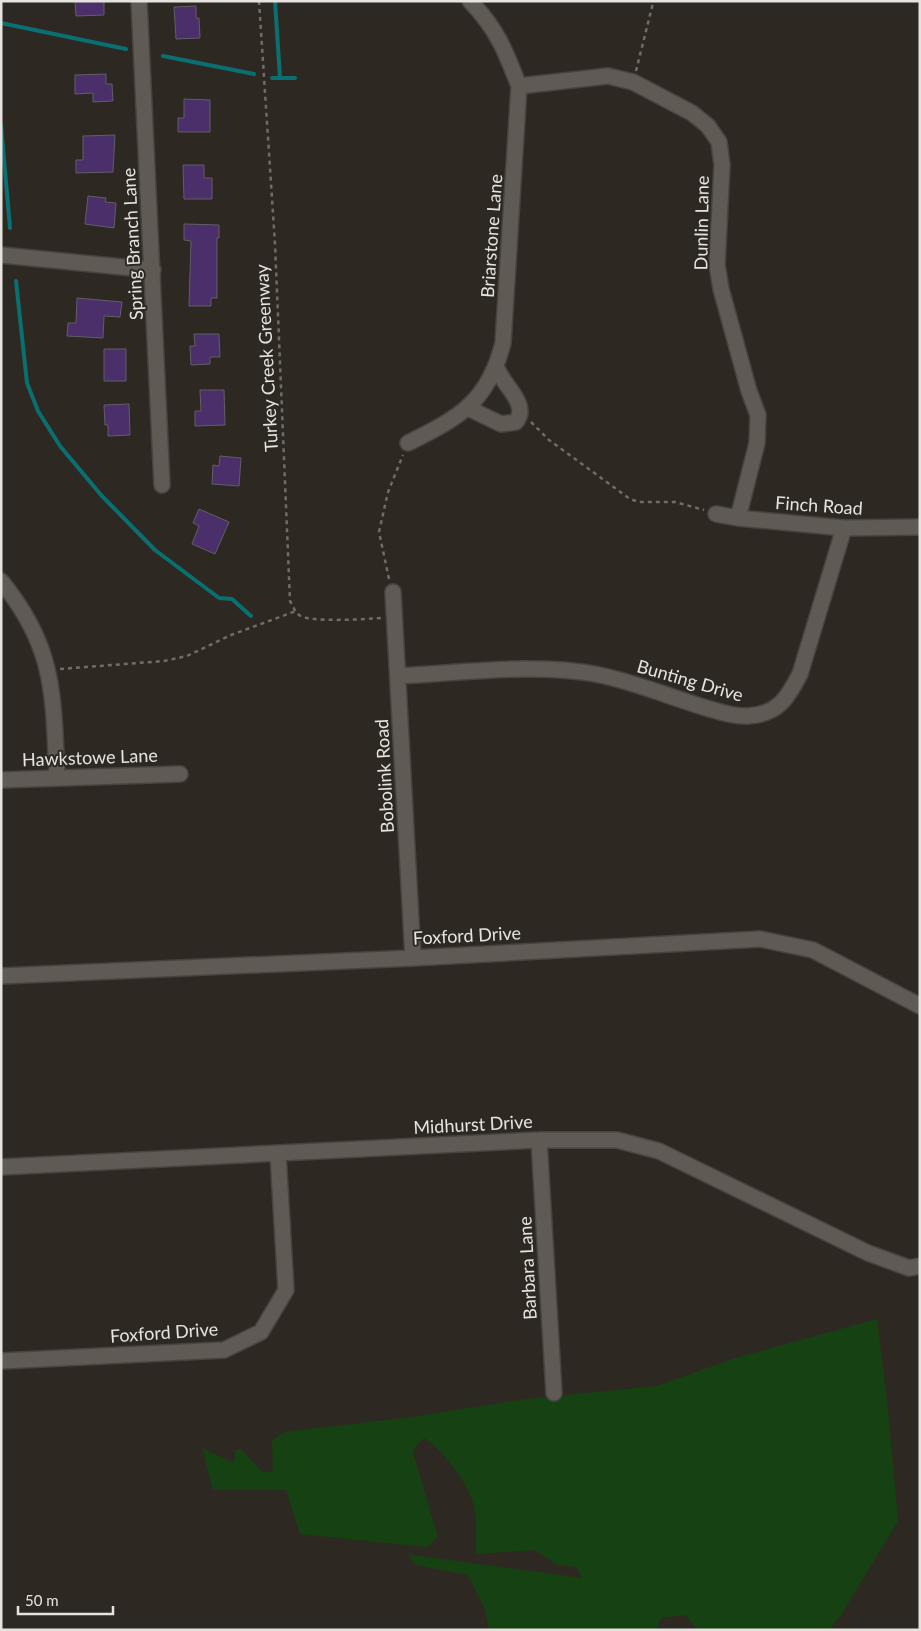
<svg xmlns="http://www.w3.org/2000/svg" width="921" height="1631" font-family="Lato,sans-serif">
  <rect width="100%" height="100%" fill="#2d2922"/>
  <path fill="#164112" d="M 877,1319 L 888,1409 L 898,1521 L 841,1615 L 829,1630 L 698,1630 L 685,1615 L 661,1618 L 656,1630 L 489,1630 L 484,1607 L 468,1575 L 416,1565 L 407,1554 L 582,1578 L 576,1567 L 557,1565 L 535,1550 L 476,1554 C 476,1539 477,1522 474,1507 C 470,1485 443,1450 424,1438 L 417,1444 L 413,1453 L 438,1537 L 427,1547 L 300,1534 L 286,1490 L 213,1490 L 202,1448 L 234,1463 L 235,1450 L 241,1449 L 262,1472 L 273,1472 L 272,1440 L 284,1432 L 411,1417 L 526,1399 L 657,1386 L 735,1358 Z"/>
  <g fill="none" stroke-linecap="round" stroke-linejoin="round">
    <path stroke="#096f71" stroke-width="4" d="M 275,1 L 280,78
      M 1,23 L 126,49
      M 163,56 L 254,74
      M 272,78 L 295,78
      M 1,125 L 10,228
      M 16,281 L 27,383 L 38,411 L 60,446 L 101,495 L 155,550 L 219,598 L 232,599 L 251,616"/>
  </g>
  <path fill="#4a2f6b" stroke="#615e66" d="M 75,1 L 104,1 L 104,15 L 76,16 Z
    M 196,6 L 196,18 L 199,18 L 200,38 L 176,39 L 174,7 Z
    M 106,74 L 106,84 L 112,84 L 113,101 L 93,102 L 93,93 L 75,94 L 75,75 Z
    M 184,99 L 210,100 L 210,132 L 178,132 L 178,118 L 184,118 Z
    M 115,135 L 113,172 L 76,173 L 76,160 L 83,160 L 83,136 Z
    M 183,165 L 204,165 L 204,178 L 212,178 L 212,199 L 184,199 Z
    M 88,196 L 106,198 L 105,202 L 116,203 L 114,228 L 85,224 Z
    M 184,224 L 219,225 L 219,238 L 217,238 L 217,298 L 211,298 L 211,306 L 189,306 L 191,241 L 184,240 Z
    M 77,298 L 122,302 L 120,317 L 104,316 L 103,338 L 67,336 L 68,323 L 76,323 Z
    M 194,334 L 219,334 L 220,357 L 210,357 L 210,364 L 191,365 L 190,346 L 195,346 Z
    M 104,349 L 126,349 L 126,381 L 104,381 Z
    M 200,390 L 224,390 L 225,425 L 195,426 L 195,411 L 201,411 Z
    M 129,404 L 130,435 L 108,436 L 108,425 L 105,425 L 104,405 Z
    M 220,456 L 241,458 L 239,486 L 212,484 L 213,465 L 219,466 Z
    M 199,509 L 229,522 L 215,554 L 192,544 L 199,526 L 193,523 Z"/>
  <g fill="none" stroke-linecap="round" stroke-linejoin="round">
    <g stroke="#47433f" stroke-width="18">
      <path id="minor" d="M 139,1 L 162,485
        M 519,86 L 608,76 L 633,82 L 692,113 L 708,126 L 719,142 L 722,165 L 717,265 L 721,289 L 749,391 L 758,415 L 757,443 L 738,518
        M 1,255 L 153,270
        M 468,408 L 501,424 L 516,422 C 530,404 503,386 497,368
        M 408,443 C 460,417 488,402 503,343 L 519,86 C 505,50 497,29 470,1
        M 716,514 L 738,518 L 844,528 L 920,527
        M 1,581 C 56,648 53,696 57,777
        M 393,592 L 413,958
        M 398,676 C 458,673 536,663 595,674 C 632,681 667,696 703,707 C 718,711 733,717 748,716 C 778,714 787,699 800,674 L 844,528
        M 1,780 L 180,774
        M 1,976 L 413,958 L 760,939 L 813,950 L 920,1006
        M 539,1140 L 554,1393
        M 1,1167 L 539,1140 L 617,1140 L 659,1151 L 868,1253 L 909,1268 L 920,1266
        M 1,1361 L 224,1350 L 261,1332 L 286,1290 L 278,1154"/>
    </g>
    <path stroke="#706c66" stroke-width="2.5" stroke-dasharray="4 4" stroke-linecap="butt" d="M 259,1 L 275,244 L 290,601 C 293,606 295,612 299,615 C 309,623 366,619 382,618
      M 636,71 L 653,3
      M 531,422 L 549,440 L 630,499 L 639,502 L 675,502 L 704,510
      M 389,579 L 379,532 L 388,492 L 403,455
      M 60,669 L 164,661 L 187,656 L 231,635 L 296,611"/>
    <use href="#minor" stroke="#5f5a53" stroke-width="15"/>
  </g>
  <g text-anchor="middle" stroke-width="4" stroke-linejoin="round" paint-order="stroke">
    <g font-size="18" fill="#e6e3df" stroke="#2d2922">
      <text transform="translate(702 223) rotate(-89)" y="6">Dunlin Lane</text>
      <text transform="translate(492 236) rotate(-86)" y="6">Briarstone Lane</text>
      <text transform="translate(133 244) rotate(-93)" y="6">Spring Branch Lane</text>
      <text transform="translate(267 358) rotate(-93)" y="6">Turkey Creek Greenway</text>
      <text transform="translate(819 506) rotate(4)" y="6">Finch Road</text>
      <text transform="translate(690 681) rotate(16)" y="6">Bunting Drive</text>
      <text transform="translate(90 758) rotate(-2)" y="6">Hawkstowe Lane</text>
      <text transform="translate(385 776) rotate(-93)" y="6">Bobolink Road</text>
      <text transform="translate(467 936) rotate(-3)" y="6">Foxford Drive</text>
      <text transform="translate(473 1125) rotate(-3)" y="6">Midhurst Drive</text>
      <text transform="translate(528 1268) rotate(-93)" y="6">Barbara Lane</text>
      <text transform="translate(164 1333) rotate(-4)" y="6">Foxford Drive</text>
    </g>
  </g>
  <rect width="921" height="1631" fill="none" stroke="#e6e3df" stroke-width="5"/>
  <path d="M18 1606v8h95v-8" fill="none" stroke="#e6e3df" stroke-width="2.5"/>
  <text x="25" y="1606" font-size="15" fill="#e6e3df" stroke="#2d2922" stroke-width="4" paint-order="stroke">50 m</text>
</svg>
